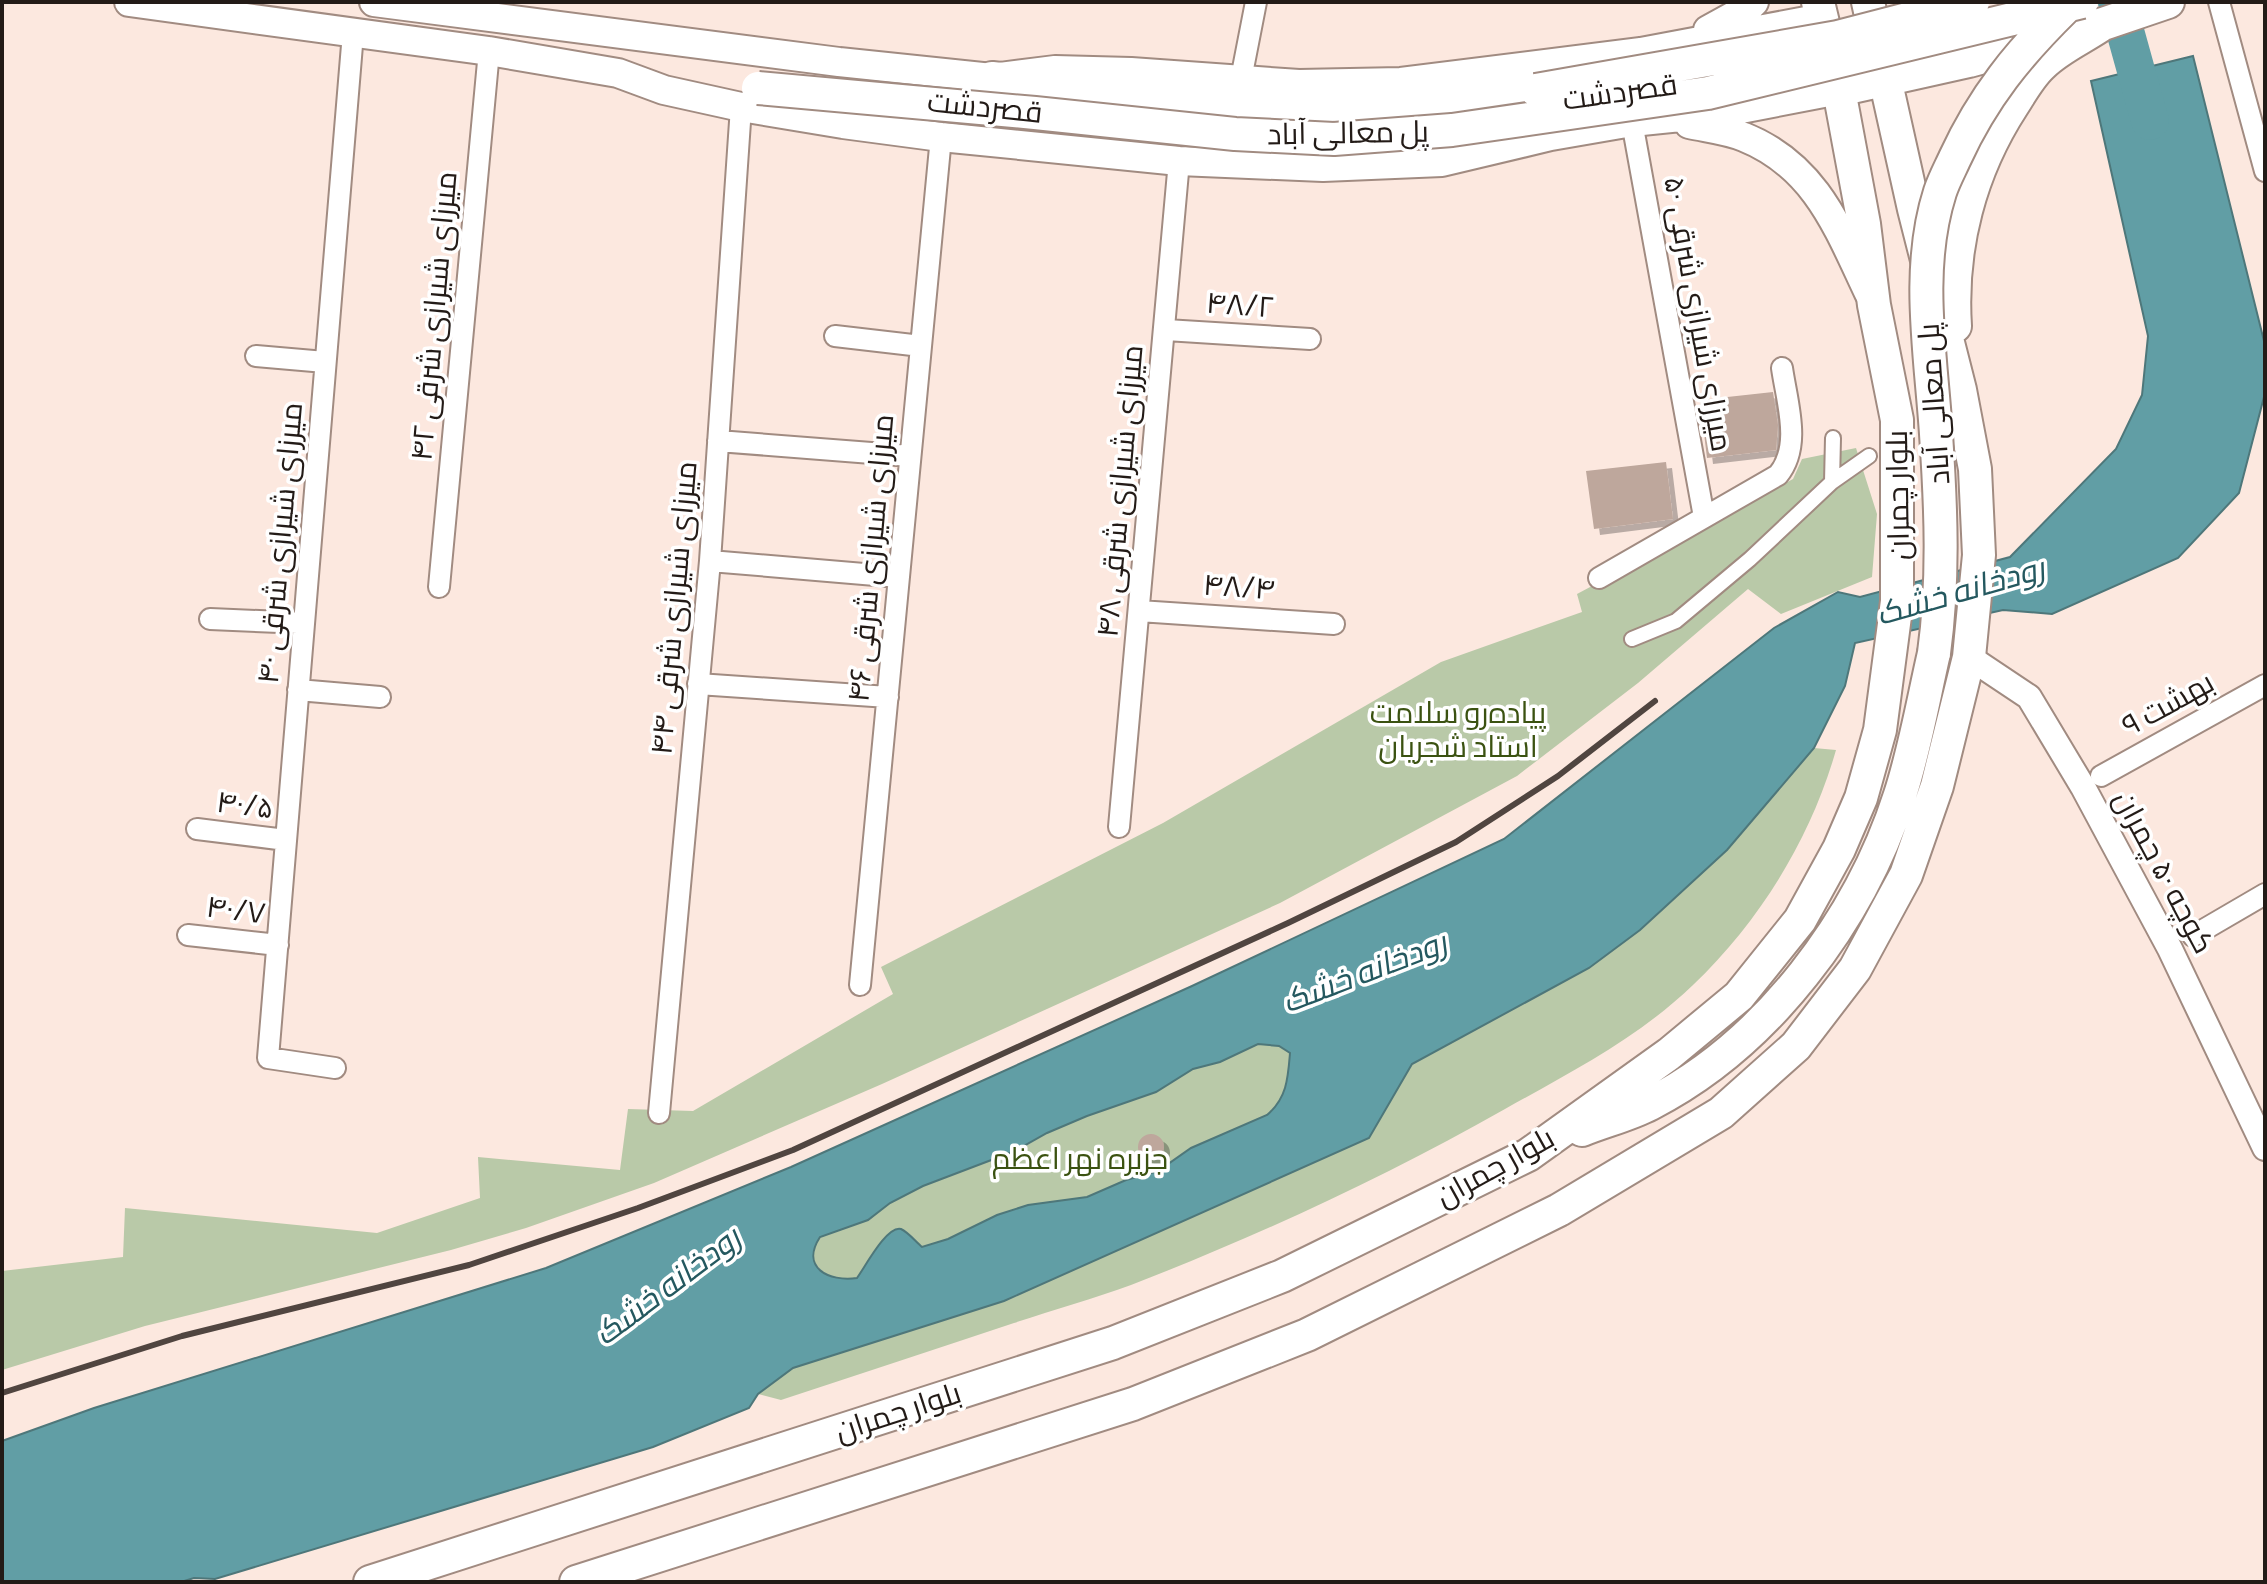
<svg xmlns="http://www.w3.org/2000/svg" width="2267" height="1584" font-family="Commissioner,Cairo,sans-serif">
  <defs>
    <filter id="shadow"><feDropShadow dx="6" dy="6" stdDeviation="0" flood-color="#0004"/></filter>
  </defs>
  <rect width="100%" height="100%" fill="#fce8df"/>
  <path fill="#b9c9a8" d="M 1856,448 L 1877,514 L 1872,577 L 1781,614 L 1748,589 L 1638,683 L 1517,776 L 1280,903 L 882,1084 L 654,1183 L 526,1228 L 451,1250 L 145,1326 L 2,1370 L 2,1271 L 123,1257 L 125,1208 L 377,1233 L 480,1198 L 478,1157 L 620,1170 L 628,1109 L 693,1111 L 893,994 L 881,967 L 1163,823 L 1441,662 L 1582,612 L 1577,594 L 1793,479 L 1802,459 Z
    M 1814,748 L 1836,750 C 1811,838 1760,921 1693,985 C 1638,1038 1571,1072 1505,1109 C 1385,1177 1260,1235 1131,1285 C 1093,1299 1053,1310 1014,1323 C 937,1349 859,1374 781,1400 L 758,1394 L 793,1368 L 1004,1301 L 1369,1138 L 1412,1064 L 1589,968 L 1640,930 L 1727,850 Z
    M 1258,1044 L 1279,1046 L 1290,1053 C 1288,1078 1287,1098 1267,1115 L 1191,1148 L 1158,1171 L 1126,1180 L 1087,1197 L 1028,1205 L 997,1215 L 948,1239 L 921,1247 L 902,1229 L 858,1278 L 841,1280 L 826,1276 L 814,1262 L 812,1249 L 820,1236 L 868,1220 L 890,1203 L 923,1186 L 1015,1151 L 1047,1133 L 1087,1116 L 1156,1092 L 1193,1069 L 1220,1062 Z"/>
  <path fill="#619ea5" stroke="#4e777a" stroke-width="2" fill-rule="evenodd" d="M 2193,56 L 2265,345 L 2265,393 L 2239,493 L 2178,558 L 2052,614 L 2003,610 L 1855,643 L 1845,686 L 1814,748 L 1727,850 L 1640,930 L 1589,968 L 1412,1064 L 1369,1138 L 1004,1301 L 793,1368 L 758,1394 L 749,1408 L 653,1447 L 215,1579 L 194,1578 L 181,1582 L 2,1582 L 2,1441 L 94,1408 L 546,1268 L 791,1167 L 1192,986 L 1504,839 L 1774,628 L 1838,592 L 1860,597 L 2010,557 L 2116,449 L 2142,395 L 2148,336 L 2091,81 ZM 1258,1044 L 1279,1046 L 1290,1053 C 1288,1078 1287,1098 1267,1115 L 1191,1148 L 1158,1171 L 1126,1180 L 1087,1197 L 1028,1205 L 997,1215 L 948,1239 L 922,1247 C 916,1242 908,1232 901,1229 C 887,1225 865,1267 857,1278 C 829,1282 800,1268 820,1237 L 868,1220 L 890,1203 L 923,1186 L 1015,1151 L 1047,1133 L 1087,1116 L 1156,1092 L 1193,1069 L 1220,1062 Z"/>
  <g fill="none" stroke-linecap="round" stroke-linejoin="round">
    <path stroke="#619ea5" stroke-width="38" d="M 2117,2 L 2150,121"/>
  </g>
  <path fill="#bea79c" filter="url(#shadow)" d="M 1773,392 L 1778,425 L 1776,450 L 1707,458 L 1700,400 Z
    M 1666,462 L 1673,519 L 1594,529 L 1586,471 Z
    M1138 1147a13 13 0 1 1 26 0a13 13 0 1 1-26 0Z"/>
  <g fill="none" stroke-linecap="round" stroke-linejoin="round">
    <g stroke="#a18b81" stroke-width="18">
      <path id="pedestrian" d="M 1832,482 L 1869,456
        M 1632,639 L 1676,621 L 1750,559 L 1832,482 L 1833,438"/>
    </g>
    <g stroke="#a18b81" stroke-width="24">
      <path id="minor" d="M 2219,2 L 2265,171
        M 1241,79 L 1256,2
        M 1632,122 L 1704,517
        M 1166,330 L 1310,339
        M 835,336 L 921,346
        M 256,356 L 325,362
        M 718,441 L 910,456
        M 710,561 L 899,577
        M 1599,578 L 1778,475 C 1802,446 1787,403 1782,368
        M 439,587 L 489,51
        M 1139,611 L 1334,624
        M 210,619 L 304,623
        M 698,684 L 888,697
        M 298,690 L 380,697
        M 2101,776 L 2265,685
        M 1119,827 L 1179,161
        M 197,829 L 286,840
        M 188,935 L 278,945
        M 2193,936 L 2265,894
        M 860,985 L 941,137
        M 335,1068 L 268,1058 L 353,33
        M 659,1113 L 710,561 L 741,107"/>
    </g>
    <g stroke="#a18b81" stroke-width="28">
      <path id="tertiary" d="M 1969,657 L 2029,697 L 2083,787 L 2170,949 L 2265,1148"/>
    </g>
    <g stroke="#a18b81" stroke-width="32">
      <path id="secondary" d="M 129,2 L 489,51 L 618,73 L 664,90 L 741,107 L 843,124 L 941,137 L 1179,161 L 1323,167 L 1442,162 L 1551,136 L 1632,122 L 1720,113 L 1839,90
        M 374,2 L 839,62 L 992,78 L 1055,70 L 1131,72 L 1299,84 L 1401,82 L 1641,52 L 1822,18
        M 1708,30 L 1748,8 L 1754,2
        M 1689,124 C 1707,128 1727,130 1744,137 C 1816,166 1838,228 1869,293"/>
    </g>
    <g stroke="#a18b81" stroke-width="36">
      <path id="primary" d="M 992,78 L 1238,106 L 1376,105 L 1536,90
        M 1839,90 L 1969,61 L 2103,24 L 2168,2
        M 1955,326 C 1950,247 1970,171 2013,105 C 2022,91 2030,76 2042,65 C 2059,48 2083,38 2103,24
        M 1582,1130 C 1604,1121 1629,1115 1650,1104 C 1767,1044 1860,920 1900,795 C 1915,749 1923,701 1934,653
        M 370,1582 L 1113,1343 L 1282,1276 L 1528,1155 L 1669,1054 L 1739,996 L 1800,920 L 1839,849 L 1861,798 L 1880,730 L 1897,601 L 1897,420 L 1874,305 L 1864,224 L 1839,90 L 1818,2
        M 576,1582 L 1133,1404 L 1307,1335 L 1559,1210 L 1721,1113 L 1796,1046 L 1855,969 L 1906,875 L 1937,786 L 1969,657 L 1979,555 L 1975,469 L 1960,390 L 1914,209 L 1868,2"/>
    </g>
    <use href="#pedestrian" stroke="#fff" stroke-width="14"/>
    <use href="#minor" stroke="#fff" stroke-width="20"/>
    <use href="#tertiary" stroke="#fff" stroke-width="24"/>
    <use href="#secondary" stroke="#fff" stroke-width="28"/>
    <use href="#primary" stroke="#fff" stroke-width="32"/>
    <path stroke="#504540" stroke-width="6" d="M 2,1393 L 182,1336 L 469,1265 L 638,1208 L 793,1150 L 1288,923 L 1456,842 L 1558,776 L 1655,701"/>
    <g stroke="#a18b81" stroke-width="36" stroke-linecap="butt">
      <path id="primary-bridge" d="M 758,88 L 1035,113 L 1235,134 L 1334,139 L 1452,130 L 1708,93 L 2082,2
        M 1536,90 L 1838,37 L 1973,2
        M 1934,653 C 1944,580 1941,508 1936,434 C 1931,355 1915,270 1940,192 C 1944,180 1950,169 1955,158 C 1983,97 2018,54 2066,7"/>
    </g>
    <use href="#primary-bridge" stroke="#fff" stroke-width="32"/>
  </g>
  <g text-anchor="middle" stroke-width="7" stroke-linejoin="round" paint-order="stroke">
    <g font-size="30" fill="#231b17" stroke="#fff">
      <text transform="translate(1620 92) rotate(-8)" y="10">قصردشت</text>
      <text transform="translate(985 107) rotate(6)" y="10">قصردشت</text>
      <text transform="translate(1348 133) rotate(-1)" y="10">پل معالی آباد</text>
      <text transform="translate(1240 305) rotate(4)" y="10">۴۸/۲</text>
      <text transform="translate(1698 314) rotate(80)" y="10">۵۰ میرزای شیرازی شرقی</text>
      <text transform="translate(434 316) rotate(-85)" y="10">۴۲ میرزای شیرازی شرقی</text>
      <text transform="translate(1934 404) rotate(-94)" y="10">پل معالی آباد</text>
      <text transform="translate(1120 491) rotate(-85)" y="10">۴۸ میرزای شیرازی شرقی</text>
      <text transform="translate(1898 495) rotate(-91)" y="10">بلوار چمران</text>
      <text transform="translate(280 543) rotate(-85)" y="10">۴۰ میرزای شیرازی شرقی</text>
      <text transform="translate(871 558) rotate(-85)" y="10">۴۶ میرزای شیرازی شرقی</text>
      <text transform="translate(1239 587) rotate(4)" y="10">۴۸/۴</text>
      <text transform="translate(674 608) rotate(-85)" y="10">۴۴ میرزای شیرازی شرقی</text>
      <text transform="translate(2168 704) rotate(-29)" y="10">۹ بهشت</text>
      <text transform="translate(245 805) rotate(7)" y="10">۴۰/۵</text>
      <text transform="translate(2164 872) rotate(62)" y="10">کوچه ۵۰ چمران</text>
      <text transform="translate(236 910) rotate(7)" y="10">۴۰/۷</text>
      <text transform="translate(1495 1167) rotate(-29)" y="10">بلوار چمران</text>
      <text transform="translate(898 1412) rotate(-18)" y="10">بلوار چمران</text>
    </g>
    <g font-size="30" fill="#3b5211" stroke="#fff">
      <text x="1458" y="723">پیاده‌رو سلامت<tspan x="1458" dy="34">استاد شجریان</tspan></text>
      <text x="1080" y="1169">جزیره نهر اعظم</text>
    </g>
    <g font-size="32" font-style="italic" fill="#24585f" stroke="#fff">
      <text transform="translate(1960 591) rotate(-16)" y="11">رودخانه خشک</text>
      <text transform="translate(1364 972) rotate(-21)" y="11">رودخانه خشک</text>
      <text transform="translate(667 1286) rotate(-37)" y="11">رودخانه خشک</text>
    </g>
  </g>
  <rect width="2267" height="1584" fill="none" stroke="#231b17" stroke-width="8"/>
</svg>
